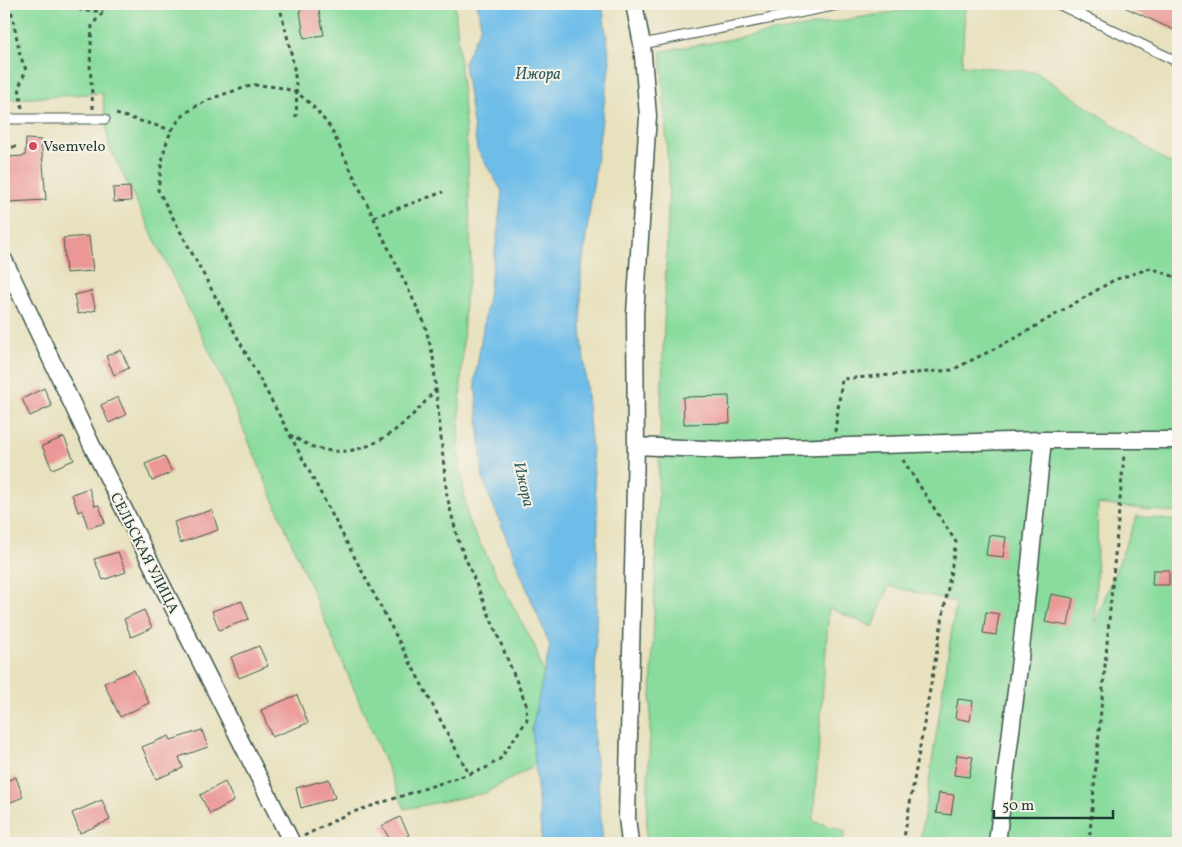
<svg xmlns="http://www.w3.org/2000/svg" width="1182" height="847" font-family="Vollkorn,serif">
  <rect width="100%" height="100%" fill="#f7f3e8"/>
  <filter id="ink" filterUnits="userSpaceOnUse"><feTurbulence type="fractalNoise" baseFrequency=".02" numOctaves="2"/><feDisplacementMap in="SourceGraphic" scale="10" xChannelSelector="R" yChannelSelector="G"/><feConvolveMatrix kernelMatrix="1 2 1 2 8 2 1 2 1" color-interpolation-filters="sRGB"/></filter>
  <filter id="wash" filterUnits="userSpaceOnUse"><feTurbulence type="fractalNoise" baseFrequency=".0096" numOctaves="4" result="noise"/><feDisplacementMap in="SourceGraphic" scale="20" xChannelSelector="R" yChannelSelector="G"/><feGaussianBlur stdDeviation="1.12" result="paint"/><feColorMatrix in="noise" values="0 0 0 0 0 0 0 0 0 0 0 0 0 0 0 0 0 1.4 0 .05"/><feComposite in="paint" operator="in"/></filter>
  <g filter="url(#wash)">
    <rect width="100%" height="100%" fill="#e7e1be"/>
    <path fill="#89dc9e" stroke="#548c69" d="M 4,4 L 455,4 L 468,159 L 471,266 L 465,299 L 458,450 L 468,521 L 535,647 L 569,747 L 485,793 L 405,809 L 217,367 L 109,146 L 102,93 L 4,100 Z
      M 941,4 L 965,4 L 962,65 L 1036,72 L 1178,169 L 1178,513 L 1098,504 L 1095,623 L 1137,516 L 1178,521 L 1178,843 L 920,843 L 956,602 L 889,586 L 873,627 L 829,608 L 813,821 L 845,831 L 843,843 L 646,843 L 669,181 L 661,51 Z"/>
    <path fill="#6ebde9" stroke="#467d8e" d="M 477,4 L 602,4 L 610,61 L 581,274 L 581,327 L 598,521 L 594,737 L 603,843 L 542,843 L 532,728 L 550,646 L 483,480 L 475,380 L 497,238 L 502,191 L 477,149 L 464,63 L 481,26 Z"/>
    <g id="blocks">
      <path fill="#eb9796" d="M 1118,4 L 1178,4 L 1178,32 Z
        M 318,6 L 324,35 L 304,38 L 300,10 Z
        M 26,139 L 41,140 L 46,200 L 8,202 L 6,157 L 25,156 Z
        M 130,187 L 131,201 L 114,202 L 113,188 Z
        M 89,236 L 93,271 L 66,273 L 63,238 Z
        M 91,291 L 96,310 L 78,314 L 74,295 Z
        M 121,350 L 129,368 L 114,375 L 106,356 Z
        M 44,388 L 52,406 L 30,416 L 22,399 Z
        M 729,396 L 730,423 L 684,424 L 683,397 Z
        M 118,397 L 126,415 L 109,423 L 101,405 Z
        M 64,437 L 74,460 L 52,469 L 42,446 Z
        M 164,456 L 172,472 L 152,481 L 145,464 Z
        M 89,488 L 95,506 L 99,505 L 105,523 L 88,528 L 82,510 L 78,512 L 72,494 Z
        M 212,510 L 218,530 L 180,543 L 174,522 Z
        M 989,535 L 1006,537 L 1003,557 L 986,555 Z
        M 118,552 L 126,572 L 103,580 L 94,559 Z
        M 1153,570 L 1169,570 L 1169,585 L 1152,585 Z
        M 1051,594 L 1073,598 L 1068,626 L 1045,622 Z
        M 242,601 L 249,619 L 219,630 L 212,611 Z
        M 144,610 L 152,628 L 131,637 L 124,619 Z
        M 986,612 L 999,614 L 996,635 L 983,633 Z
        M 259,646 L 268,666 L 239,678 L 231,657 Z
        M 134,670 L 149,703 L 120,717 L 104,683 Z
        M 297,695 L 308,723 L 272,737 L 261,710 Z
        M 958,699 L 973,701 L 970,721 L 955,718 Z
        M 202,730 L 208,747 L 179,757 L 183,768 L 156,779 L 142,747 L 169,736 L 171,740 Z
        M 957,755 L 973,757 L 969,777 L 954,775 Z
        M 16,777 L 23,797 L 4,805 L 4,782 Z
        M 329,779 L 335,798 L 301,808 L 296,788 Z
        M 225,782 L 234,801 L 210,814 L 200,795 Z
        M 939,793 L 954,795 L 951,815 L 936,813 Z
        M 102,800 L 110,820 L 80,833 L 72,813 Z
        M 400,817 L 409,835 L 392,843 L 382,826 Z"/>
    </g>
  </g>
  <g filter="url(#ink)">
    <use href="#blocks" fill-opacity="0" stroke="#3d5649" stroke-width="1"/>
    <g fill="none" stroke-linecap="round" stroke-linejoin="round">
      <g stroke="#3d5649" stroke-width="11">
        <path id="service" d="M 1058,4 L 1178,62
          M 642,44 L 843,4
          M 4,119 L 105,119"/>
      </g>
      <g stroke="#3d5649" stroke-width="19">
        <path id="minor" d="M 4,260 L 94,450 L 292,843
          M 636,446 L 726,450 L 1043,440 L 1178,440
          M 630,843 L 627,817 L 636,446 L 635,314 L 648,116 L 642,44 L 634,4
          M 997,843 L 1020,659 L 1043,440"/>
      </g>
      <path stroke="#3d5649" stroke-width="3" stroke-dasharray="4 4" stroke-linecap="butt" d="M 10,4 L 20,55 L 26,70 L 19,87 L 22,108
        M 72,4 L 82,11 L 103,11
        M 279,4 C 289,46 299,72 296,117
        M 254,85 C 297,87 303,93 330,127 L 424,322 L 433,356 L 436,389 C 407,424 368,463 317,448 C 308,446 298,439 290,435 L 158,190 C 161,171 162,148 172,130 C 187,102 225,94 254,85 Z
        M 93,109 L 90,65 L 92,25 L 104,11 L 104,4
        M 116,114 L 172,130
        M 4,147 L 17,147
        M 374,217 L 443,192
        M 835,432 L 842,379 L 952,370 L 1014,339 L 1114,280 L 1151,268 L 1178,278
        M 290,435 L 469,774 L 484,769 L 500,759 L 527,720 L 526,704 L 458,540 L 447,496 L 436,389
        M 304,836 L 347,814 L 469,774
        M 903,843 L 956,542 L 903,460
        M 1089,843 L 1124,455"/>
      <use href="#service" stroke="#fff" stroke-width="9"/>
      <use href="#minor" stroke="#fff" stroke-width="16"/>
    </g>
  </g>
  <circle fill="#d1495b" stroke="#f7f3e8" stroke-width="2" cx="33" cy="146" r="5"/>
  <g text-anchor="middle" stroke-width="4" stroke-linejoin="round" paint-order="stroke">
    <g font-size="15" fill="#1f3d34" stroke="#f7f3e8" text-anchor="start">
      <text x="43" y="151">Vsemvelo</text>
    </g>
    <g font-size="15" fill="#1f3d34" stroke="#f7f3e8">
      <text transform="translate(145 553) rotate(63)" y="5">СЕЛЬСКАЯ УЛИЦА</text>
    </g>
    <g font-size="16" font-style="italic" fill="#335d61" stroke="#f7f3e8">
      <text x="538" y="79">Ижора</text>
      <text transform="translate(525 484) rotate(77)" y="6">Ижора</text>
    </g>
  </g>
  <rect width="1182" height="847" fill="none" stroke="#f7f3e8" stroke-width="20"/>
  <path d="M994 810v8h119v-8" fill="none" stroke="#1f3d34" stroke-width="2.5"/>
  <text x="1002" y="810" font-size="15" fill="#1f3d34" stroke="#f7f3e8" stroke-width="4" paint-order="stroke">50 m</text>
</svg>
